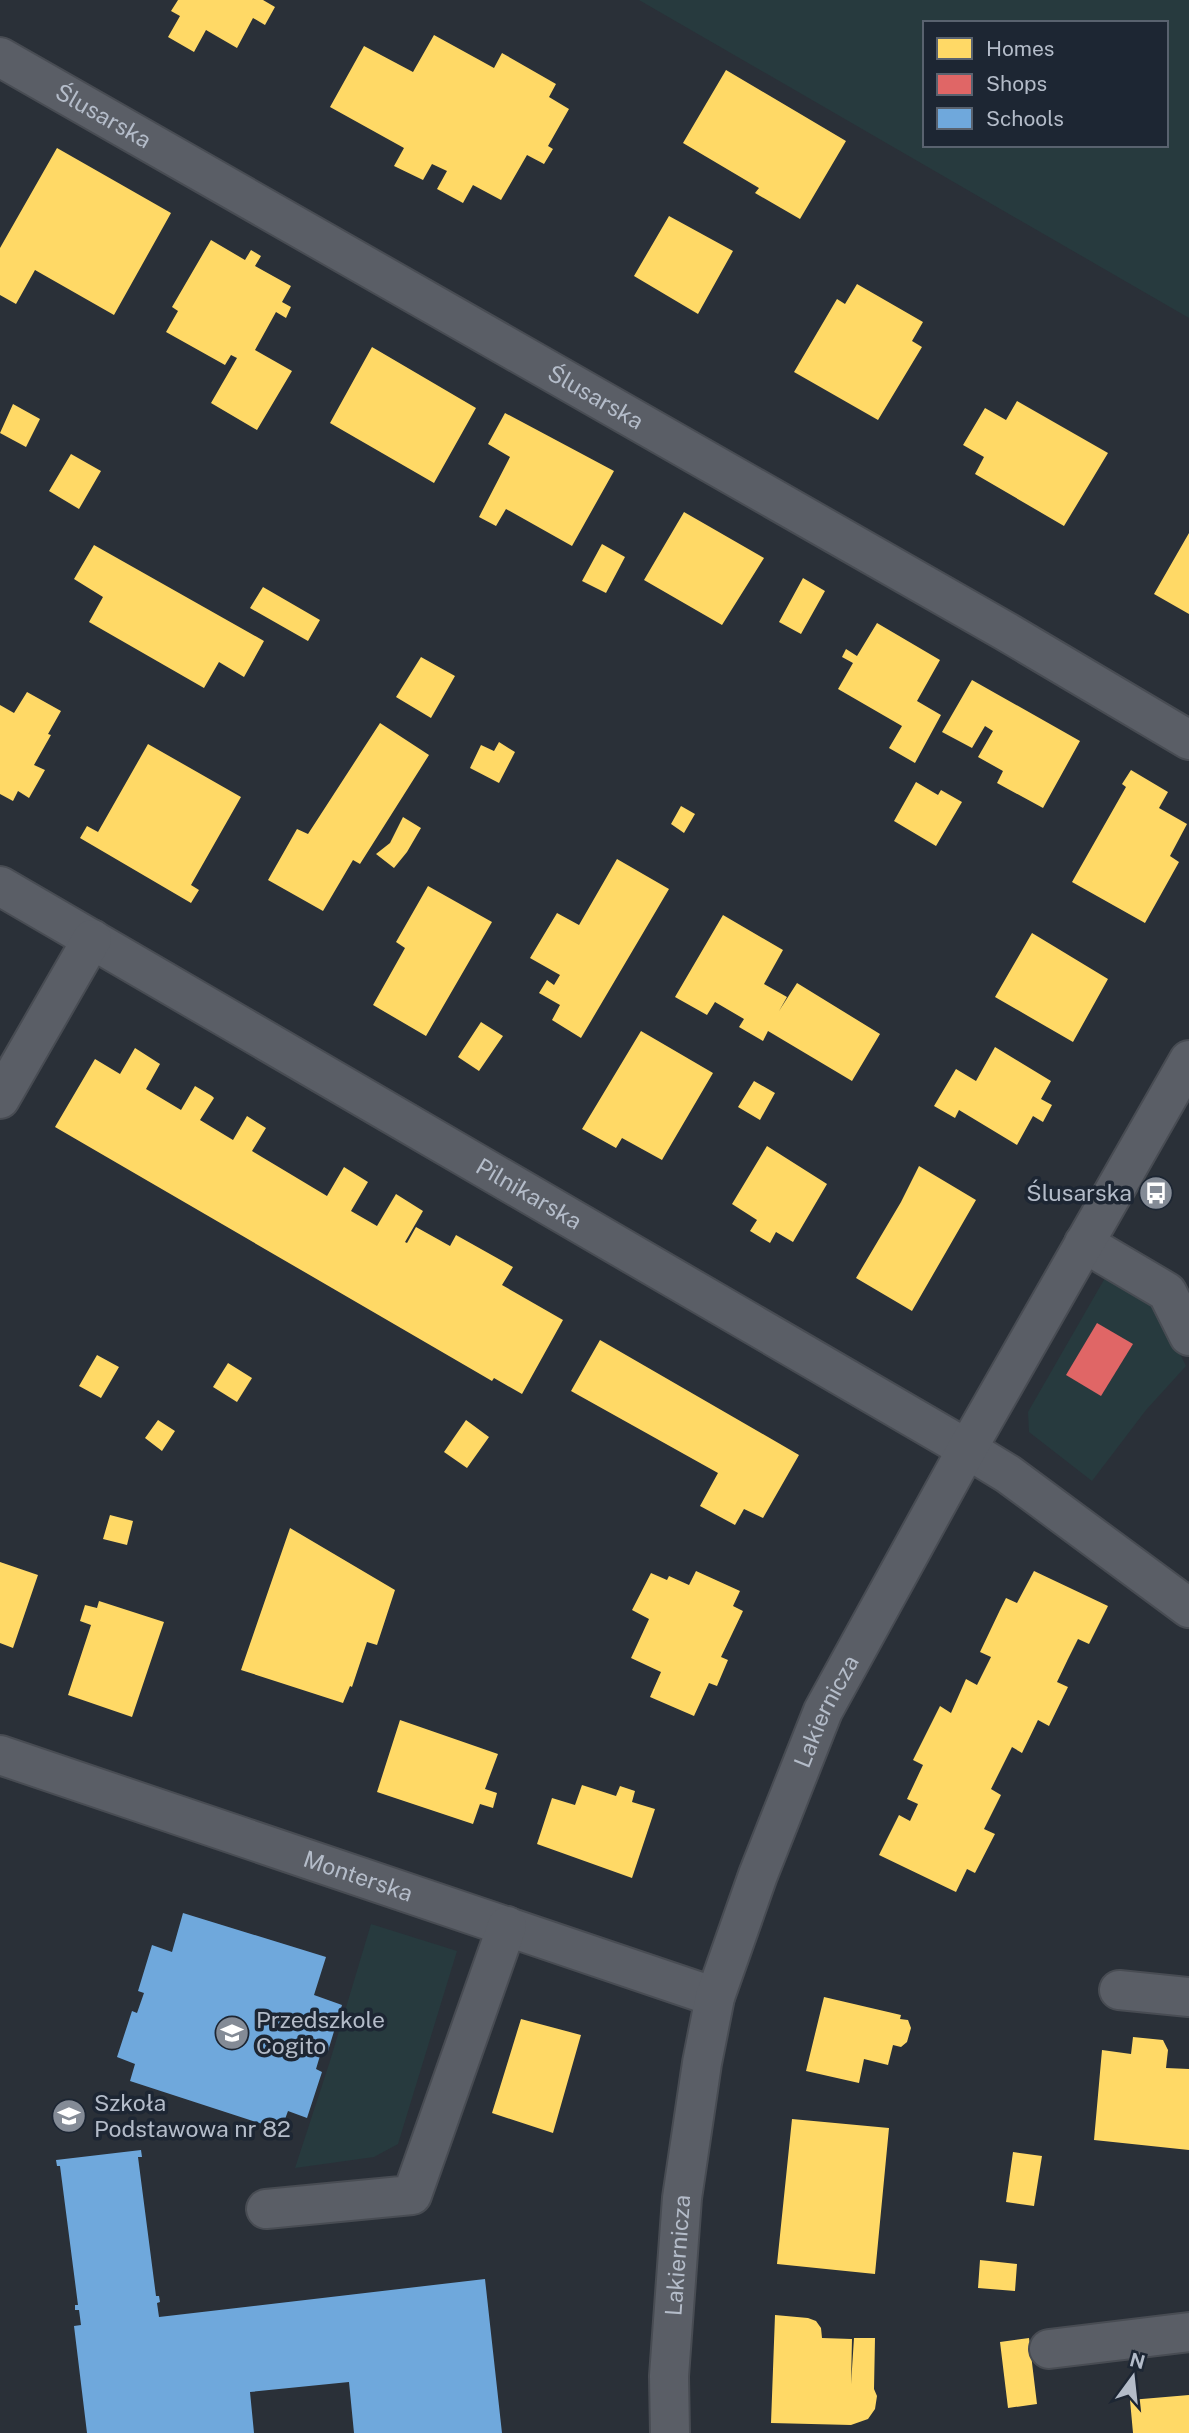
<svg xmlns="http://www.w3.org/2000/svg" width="1189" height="2433" font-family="'Public Sans',sans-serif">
  <rect width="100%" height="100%" fill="#2a3038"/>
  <path fill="#273a3e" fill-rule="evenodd" d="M 639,0 L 1189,0 L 1189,318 ZM 925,23 L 1166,23 L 1166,145 L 925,145 Z
    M 1109,1271 L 1152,1297 L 1186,1366 L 1146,1410 L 1092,1481 L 1029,1432 L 1028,1412 Z
    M 371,1924 L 457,1951 L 398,2144 L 374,2157 L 295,2168 L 330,2061 Z"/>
  <path fill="#ffd966" d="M 178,0 L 263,0 L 275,7 L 265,25 L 253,18 L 237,48 L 206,30 L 194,52 L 168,37 L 180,16 L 171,11 Z
    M 434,35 L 494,68 L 502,53 L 556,84 L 549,97 L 569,109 L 548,146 L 553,149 L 544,164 L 527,155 L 501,200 L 473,185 L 463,203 L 437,189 L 447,171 L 432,164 L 423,180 L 394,166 L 404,148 L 330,107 L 364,46 L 413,72 Z
    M 726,70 L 846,141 L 800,219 L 755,193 L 759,188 L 683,143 Z
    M 57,148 L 171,213 L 114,315 L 35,270 L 16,304 L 0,295 L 0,248 Z
    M 669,216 L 733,251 L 698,314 L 634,276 Z
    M 211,240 L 245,260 L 251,250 L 261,256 L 255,266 L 291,286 L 282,302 L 291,307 L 286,318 L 276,312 L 255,350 L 292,371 L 257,430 L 211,403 L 237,358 L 231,355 L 225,365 L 166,332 L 178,311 L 172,307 Z
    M 857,284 L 923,322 L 912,341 L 922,347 L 878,420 L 794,372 L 837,299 L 845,304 Z
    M 372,347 L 476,408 L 434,483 L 330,423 Z
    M 1017,401 L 1108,453 L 1064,526 L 975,474 L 984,457 L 963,445 L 985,408 L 1006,420 Z
    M 13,404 L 40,419 L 26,447 L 0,433 Z
    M 505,413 L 614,471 L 572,546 L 506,509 L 496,526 L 479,517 L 510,457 L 488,444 Z
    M 71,454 L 101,471 L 79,509 L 49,491 Z
    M 684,512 L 764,558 L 722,625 L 644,580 Z
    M 1189,533 L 1189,614 L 1154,594 Z
    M 602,544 L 625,557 L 606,593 L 582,581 Z
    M 94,545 L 264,641 L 244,677 L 219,662 L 204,688 L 89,622 L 103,597 L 74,579 Z
    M 803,578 L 825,591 L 801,634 L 779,622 Z
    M 263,587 L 320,620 L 308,641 L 250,608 Z
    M 877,623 L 940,660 L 917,701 L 941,715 L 915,763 L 889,748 L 902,726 L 838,689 L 853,663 L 842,657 L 846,649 L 857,656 Z
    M 421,657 L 455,676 L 431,718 L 396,697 Z
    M 972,680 L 1080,741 L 1043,808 L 997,783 L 1003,771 L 978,757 L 993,731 L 985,726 L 972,748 L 942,732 Z
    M 27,692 L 61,711 L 48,734 L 51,735 L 34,765 L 45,770 L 29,798 L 18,791 L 13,801 L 0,794 L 0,705 L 14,713 Z
    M 380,723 L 429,755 L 360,864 L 353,860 L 323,911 L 268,880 L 297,829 L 308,834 Z
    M 499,742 L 515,752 L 499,783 L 470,768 L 481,745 L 494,751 Z
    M 148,744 L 241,797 L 191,885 L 199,890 L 191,903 L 80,838 L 87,826 L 98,832 Z
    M 1131,770 L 1168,792 L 1159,808 L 1187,824 L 1170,856 L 1179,862 L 1145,923 L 1072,882 L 1126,787 L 1122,784 Z
    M 916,782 L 938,795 L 941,790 L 962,802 L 936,846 L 894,821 Z
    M 681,806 L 695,814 L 684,833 L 671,824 Z
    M 403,817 L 421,828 L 407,852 L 394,868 L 376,854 L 390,843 Z
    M 617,859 L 669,889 L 581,1038 L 552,1020 L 560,1005 L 539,993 L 547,980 L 554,985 L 560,975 L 530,958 L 557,913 L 579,925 Z
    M 428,886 L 492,922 L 426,1036 L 373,1005 L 405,948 L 396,942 Z
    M 723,915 L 783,950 L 764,984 L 787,997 L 779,1011 L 797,983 L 880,1034 L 852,1081 L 768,1031 L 763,1041 L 739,1027 L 744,1019 L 715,1002 L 707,1015 L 675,997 Z
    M 1032,933 L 1108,979 L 1073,1042 L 995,997 Z
    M 481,1022 L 503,1036 L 479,1071 L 458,1057 Z
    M 641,1031 L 713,1073 L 662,1160 L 622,1138 L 616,1148 L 582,1129 Z
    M 995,1047 L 1051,1081 L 1041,1099 L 1052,1105 L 1043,1122 L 1033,1116 L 1017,1145 L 959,1110 L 955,1118 L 934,1106 L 956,1069 L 976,1081 Z
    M 135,1048 L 160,1064 L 146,1089 L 181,1110 L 195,1086 L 212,1096 L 214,1098 L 200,1120 L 233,1140 L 247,1116 L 266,1128 L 252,1151 L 327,1196 L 344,1167 L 368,1182 L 351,1211 L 377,1226 L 396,1194 L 423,1211 L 405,1242 L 407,1243 L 416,1227 L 450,1246 L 456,1235 L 513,1267 L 502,1285 L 563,1320 L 522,1394 L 494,1378 L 492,1381 L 55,1127 L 95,1059 L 120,1074 Z
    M 754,1081 L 775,1093 L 760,1120 L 738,1107 Z
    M 767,1146 L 827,1184 L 793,1242 L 776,1232 L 770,1243 L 750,1231 L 757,1220 L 732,1204 Z
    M 919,1166 L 976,1200 L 912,1311 L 856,1278 L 901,1202 Z
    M 600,1340 L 799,1455 L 763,1518 L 744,1509 L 735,1525 L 700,1506 L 718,1473 L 571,1391 Z
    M 97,1355 L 119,1367 L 101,1398 L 79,1386 Z
    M 228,1363 L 252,1378 L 237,1402 L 213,1387 Z
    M 158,1420 L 175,1431 L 162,1451 L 145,1438 Z
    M 466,1420 L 489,1437 L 467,1468 L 444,1452 Z
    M 110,1515 L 133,1521 L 127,1545 L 103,1539 Z
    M 290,1528 L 395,1590 L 377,1645 L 367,1642 L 352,1687 L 350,1686 L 343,1703 L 241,1670 Z
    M 0,1562 L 38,1575 L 13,1648 L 0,1643 Z
    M 696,1571 L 740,1591 L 733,1606 L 743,1611 L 721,1657 L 728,1660 L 717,1686 L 709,1683 L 694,1716 L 650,1697 L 661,1672 L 631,1658 L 649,1619 L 632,1610 L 651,1573 L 667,1580 L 669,1576 L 689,1585 Z
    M 1034,1571 L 1108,1606 L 1089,1644 L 1078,1639 L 1068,1659 L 1057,1682 L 1068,1687 L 1049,1726 L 1038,1720 L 1022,1753 L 1012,1747 L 991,1789 L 1001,1795 L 984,1829 L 995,1834 L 975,1873 L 967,1869 L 956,1892 L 879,1855 L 899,1815 L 910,1821 L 918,1804 L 907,1799 L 923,1765 L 913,1760 L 940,1706 L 951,1713 L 966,1679 L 977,1685 L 991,1657 L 980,1652 L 1000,1610 L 1006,1598 L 1017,1603 Z
    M 99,1601 L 164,1622 L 132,1717 L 68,1695 L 91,1625 L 80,1621 L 85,1605 L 97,1608 Z
    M 400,1720 L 498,1754 L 485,1789 L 497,1793 L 493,1808 L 480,1804 L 473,1824 L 377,1792 Z
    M 582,1785 L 616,1796 L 620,1786 L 635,1791 L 632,1802 L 655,1809 L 632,1878 L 537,1844 L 552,1798 L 575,1805 Z
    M 824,1997 L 901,2015 L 900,2019 L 908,2020 L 911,2028 L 907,2042 L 901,2047 L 893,2045 L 888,2065 L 864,2059 L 859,2083 L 806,2071 Z
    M 521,2019 L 581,2035 L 553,2133 L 492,2113 Z
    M 1133,2037 L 1163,2040 L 1168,2050 L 1166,2068 L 1189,2069 L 1189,2150 L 1094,2140 L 1102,2050 L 1131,2054 Z
    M 792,2119 L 889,2128 L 875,2274 L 777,2264 Z
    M 1013,2152 L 1042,2156 L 1034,2206 L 1006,2202 Z
    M 980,2260 L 1017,2264 L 1015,2291 L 978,2288 Z
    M 775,2315 L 808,2318 L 816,2321 L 821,2328 L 822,2338 L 852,2339 L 851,2384 L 854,2338 L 875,2338 L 874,2389 L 877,2396 L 875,2409 L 868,2419 L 851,2425 L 771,2423 Z
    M 1029,2338 L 1037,2404 L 1008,2408 L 1000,2342 Z
    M 1189,2395 L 1189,2433 L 1133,2433 L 1130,2400 Z"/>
  <path fill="#e06666" d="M 1097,1323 L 1133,1344 L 1101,1396 L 1066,1375 Z"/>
  <path fill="#6fa8dc" d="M 183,1913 L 326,1957 L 314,1995 L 342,2005 L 328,2051 L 322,2049 L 316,2069 L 322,2072 L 307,2118 L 288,2111 L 281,2130 L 130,2081 L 135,2064 L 117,2057 L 132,2011 L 137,2013 L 144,1993 L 138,1991 L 152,1945 L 172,1952 Z
    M 141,2150 L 142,2157 L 138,2157 L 156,2296 L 159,2296 L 160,2302 L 157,2303 L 159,2317 L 485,2279 L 502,2433 L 354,2433 L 349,2382 L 250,2392 L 254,2433 L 87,2433 L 74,2326 L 81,2325 L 79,2310 L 75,2310 L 75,2305 L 78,2305 L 60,2166 L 57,2166 L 56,2160 Z"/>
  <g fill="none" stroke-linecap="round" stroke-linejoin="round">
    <g stroke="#484c53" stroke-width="42">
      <g id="minor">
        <path id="s1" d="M 0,57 L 1005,631 L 1189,740"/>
        <path id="s2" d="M 0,886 L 967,1449 L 1008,1474 L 1189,1608"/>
        <path d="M 0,1099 L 92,939"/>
        <path d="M 1084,1243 L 1167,1292 L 1189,1336"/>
        <path id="s3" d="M 0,1755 L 715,1997"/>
        <path d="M 1119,1990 L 1189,1997"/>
        <path d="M 266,2209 L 412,2195 L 507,1926"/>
        <path d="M 1049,2349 L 1189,2332"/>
        <path id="s4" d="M 670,2433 L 669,2376 L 682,2198 L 702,2063 L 715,1997 L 758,1875 L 823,1711 L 967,1449 L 1189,1060"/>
      </g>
    </g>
    <use href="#minor" stroke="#5a5e66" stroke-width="38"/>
  </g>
  <defs>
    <g id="bus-disc" transform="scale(1.75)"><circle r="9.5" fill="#848b96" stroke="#1d2633"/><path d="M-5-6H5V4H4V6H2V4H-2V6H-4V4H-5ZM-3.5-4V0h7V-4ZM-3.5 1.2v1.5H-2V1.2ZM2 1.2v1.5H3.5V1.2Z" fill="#fff"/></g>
    <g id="school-disc" transform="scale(1.75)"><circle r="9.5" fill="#848b96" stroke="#1d2633"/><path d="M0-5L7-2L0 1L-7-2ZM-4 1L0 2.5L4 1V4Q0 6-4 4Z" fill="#fff"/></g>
  </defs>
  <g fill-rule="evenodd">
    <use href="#bus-disc" x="1156" y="1193"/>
    <use href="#school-disc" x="232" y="2033"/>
    <use href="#school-disc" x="69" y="2116"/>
  </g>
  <g text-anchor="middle" stroke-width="7" stroke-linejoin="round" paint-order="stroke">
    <g font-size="23" fill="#b4bcc9" stroke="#1d2633">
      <text dy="8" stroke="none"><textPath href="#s1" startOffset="119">Ślusarska</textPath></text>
      <text dy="8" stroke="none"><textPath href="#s1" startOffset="686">Ślusarska</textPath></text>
      <text dy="8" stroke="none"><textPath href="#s2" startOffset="612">Pilnikarska</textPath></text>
      <text dy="8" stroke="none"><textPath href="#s4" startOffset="746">Lakiernicza</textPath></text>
      <text dy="8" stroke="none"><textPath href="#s3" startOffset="378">Monterska</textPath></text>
      <text dy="8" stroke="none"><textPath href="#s4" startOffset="178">Lakiernicza</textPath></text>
    </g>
    <g font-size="23" fill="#b4bcc9" stroke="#1d2633" text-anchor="start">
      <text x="1132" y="1201" text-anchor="end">Ślusarska</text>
      <text x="256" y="2028">Przedszkole<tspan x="256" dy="26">Cogito</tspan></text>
      <text x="94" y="2111">Szkoła<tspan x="94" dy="26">Podstawowa nr 82</tspan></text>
    </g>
  </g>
  <rect x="923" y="21" width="245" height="126" fill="#1d2633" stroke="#59626f" stroke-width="2"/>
  <rect x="937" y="38" width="35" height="21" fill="#ffd966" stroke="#59626f" stroke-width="2"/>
  <text x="986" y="56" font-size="21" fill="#b4bcc9">Homes</text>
  <rect x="937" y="74" width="35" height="21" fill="#e06666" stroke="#59626f" stroke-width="2"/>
  <text x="986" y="91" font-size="21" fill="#b4bcc9">Shops</text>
  <rect x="937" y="108" width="35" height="21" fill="#6fa8dc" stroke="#59626f" stroke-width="2"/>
  <text x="986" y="126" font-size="21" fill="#b4bcc9">Schools</text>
  <g transform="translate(1133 2377) rotate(15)" stroke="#1d2633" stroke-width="5" paint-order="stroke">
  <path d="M0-5L12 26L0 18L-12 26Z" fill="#b4bcc9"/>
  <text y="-10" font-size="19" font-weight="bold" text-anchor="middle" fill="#b4bcc9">N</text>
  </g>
</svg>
